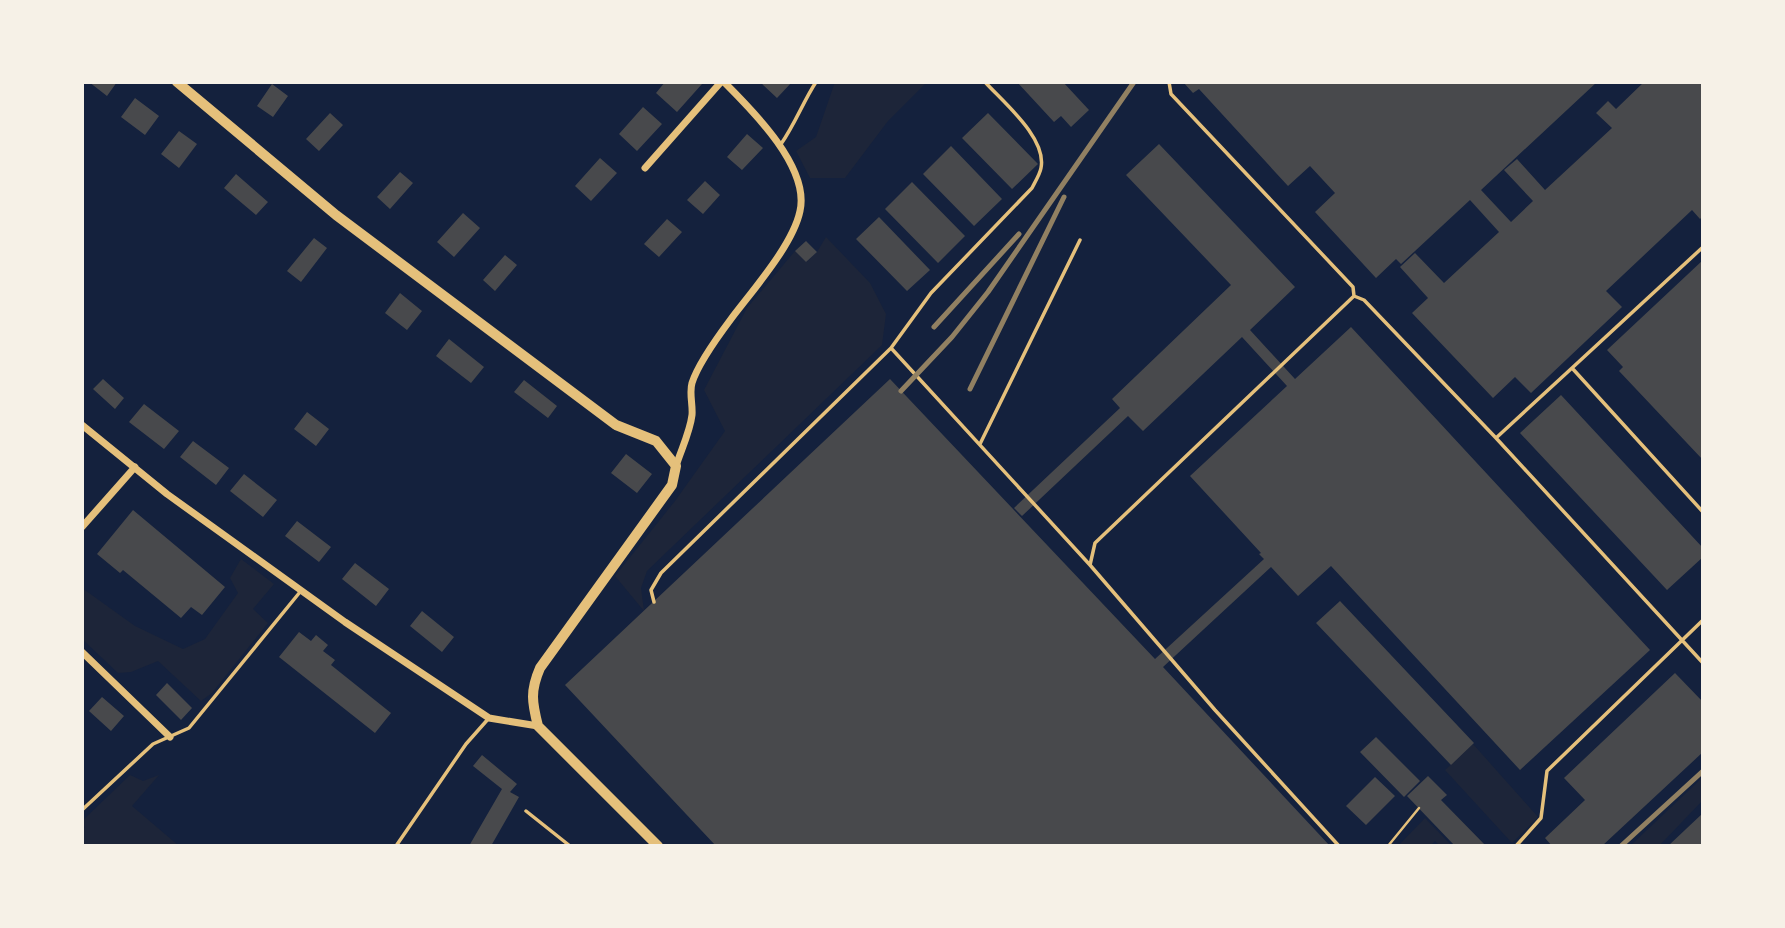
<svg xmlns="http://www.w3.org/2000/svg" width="1785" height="928" font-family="'DejaVu Sans',sans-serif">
  <rect width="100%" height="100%" fill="#14213d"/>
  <path fill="#1d2539" d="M 835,82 L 927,82 L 888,121 L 845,178 L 810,178 L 796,151 L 816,137 Z
    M 826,237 L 870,283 L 886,314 L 882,345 L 647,571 L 641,588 L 644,611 L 615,576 L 675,501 L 725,431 L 704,390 L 747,308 L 795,251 L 806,262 L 817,252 Z
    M 241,559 L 274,584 L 253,609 L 268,623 L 212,693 L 201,701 L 158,661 L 131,672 L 118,673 L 82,639 L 82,588 L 135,626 L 183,649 L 205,639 L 238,593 L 230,578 Z
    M 1473,744 L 1538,817 L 1512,843 L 1445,770 Z
    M 130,775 L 143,781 L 159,775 L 132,806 L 179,846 L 82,846 L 82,829 L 85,827 L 82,826 L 82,821 Z
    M 1703,777 L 1703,800 L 1659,846 L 1630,846 Z
    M 1425,818 L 1452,846 L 1440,846 L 1435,841 L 1430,846 L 1398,846 Z"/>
  <path fill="#48494c" d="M 89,82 L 117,82 L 107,96 Z
    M 665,82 L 700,82 L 702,84 L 677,112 L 656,93 Z
    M 760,82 L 792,82 L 777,98 Z
    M 1017,82 L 1063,82 L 1089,110 L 1071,127 L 1061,116 L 1054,122 Z
    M 1183,82 L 1597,82 L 1481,190 L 1511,222 L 1533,201 L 1504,170 L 1517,159 L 1545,190 L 1612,128 L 1596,113 L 1608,101 L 1616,109 L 1644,82 L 1703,82 L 1703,216 L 1700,219 L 1692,210 L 1606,291 L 1622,307 L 1531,393 L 1515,377 L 1493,398 L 1412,313 L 1428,298 L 1400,267 L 1415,253 L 1444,283 L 1499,232 L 1470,200 L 1401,264 L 1396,259 L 1376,278 L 1315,212 L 1335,193 L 1310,166 L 1288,186 L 1199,89 L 1193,93 Z
    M 272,84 L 288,96 L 273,117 L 257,106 Z
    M 135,98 L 159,116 L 145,135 L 121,117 Z
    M 643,107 L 662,124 L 637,151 L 619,134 Z
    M 330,113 L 343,125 L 319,151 L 306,139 Z
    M 988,113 L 1038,164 L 1012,189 L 962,138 Z
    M 179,131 L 197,144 L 179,168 L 161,154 Z
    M 747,134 L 763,148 L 742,170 L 727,157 Z
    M 1159,144 L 1295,287 L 1250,330 L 1295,379 L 1351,327 L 1650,650 L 1520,770 L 1331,566 L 1298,596 L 1271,567 L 1163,667 L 1330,846 L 716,846 L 565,685 L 890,379 L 1155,659 L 1264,559 L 1259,554 L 1261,553 L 1190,476 L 1287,386 L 1242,337 L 1143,431 L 1128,416 L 1022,516 L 1014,508 L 1120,408 L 1112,399 L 1231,285 L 1126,175 Z
    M 951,146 L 1002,199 L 974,226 L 923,174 Z
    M 600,158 L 617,173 L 591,201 L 575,186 Z
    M 400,172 L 413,183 L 390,209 L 377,197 Z
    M 236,174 L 268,202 L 256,215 L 224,188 Z
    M 705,181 L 720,195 L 703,214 L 687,200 Z
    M 912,182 L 965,236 L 938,263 L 885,209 Z
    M 463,213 L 480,228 L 454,257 L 437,242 Z
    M 879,217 L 930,270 L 907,291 L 856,239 Z
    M 667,219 L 682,232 L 659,257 L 644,244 Z
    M 314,238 L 327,248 L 301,282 L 287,271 Z
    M 806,241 L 817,252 L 806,262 L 795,251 Z
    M 505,255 L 517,265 L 495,291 L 483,280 Z
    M 1703,260 L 1703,460 L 1619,371 L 1623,367 L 1607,350 Z
    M 400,293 L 422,311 L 407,330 L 385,313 Z
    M 449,339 L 484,367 L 471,383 L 436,356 Z
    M 103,379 L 124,398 L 115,409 L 93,389 Z
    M 524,380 L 557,406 L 548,418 L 514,392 Z
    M 1561,395 L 1703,548 L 1703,557 L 1667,590 L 1520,433 Z
    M 144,404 L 179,431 L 164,449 L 129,422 Z
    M 307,412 L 329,429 L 316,446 L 294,429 Z
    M 193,441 L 229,468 L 216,485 L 180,457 Z
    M 626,454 L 652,474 L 637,493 L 611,473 Z
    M 244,474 L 277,500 L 263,517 L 230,491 Z
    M 133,510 L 225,587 L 202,615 L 191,607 L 181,618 L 123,570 L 120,573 L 97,554 Z
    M 297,521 L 331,547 L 319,562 L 285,536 Z
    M 355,563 L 389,589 L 376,606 L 342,579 Z
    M 1340,601 L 1474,743 L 1451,765 L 1316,623 Z
    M 422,611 L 454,637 L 442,652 L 410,626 Z
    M 299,632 L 311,641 L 316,635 L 328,645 L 323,651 L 335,660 L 331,665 L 391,713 L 375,733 L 279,657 Z
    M 1675,673 L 1703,702 L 1703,752 L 1602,846 L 1552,846 L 1545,838 L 1585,800 L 1564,778 Z
    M 167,683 L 192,708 L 181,720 L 156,695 Z
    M 102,697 L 124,716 L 111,731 L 89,711 Z
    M 1376,737 L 1420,781 L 1404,797 L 1360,752 Z
    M 482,755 L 517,784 L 510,792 L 519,797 L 491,846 L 469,846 L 502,789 L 473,766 Z
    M 1428,776 L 1447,795 L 1441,800 L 1486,846 L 1455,846 L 1407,796 Z
    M 1375,777 L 1395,796 L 1366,825 L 1346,806 Z
    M 1703,813 L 1703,846 L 1668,846 Z"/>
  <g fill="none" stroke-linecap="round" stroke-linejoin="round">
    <path stroke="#e5c07b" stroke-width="2.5" d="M 1388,846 L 1419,808"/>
    <path stroke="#e5c07b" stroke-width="3.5" d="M 1169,82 L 1171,94 L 1353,287 L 1354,296 L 1095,543 L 1090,565 L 1215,710 L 1339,846
      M 781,144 C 795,124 803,102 816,82
      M 1354,296 L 1364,300 L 1496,438 L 1572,368 L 1703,512
      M 891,348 L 1090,565
      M 1572,368 L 1703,247
      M 1496,438 L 1703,663
      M 980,444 L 1080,240
      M 654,602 L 651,590 L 661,573 L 891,348 L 931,293 L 1032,188 C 1035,182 1040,174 1041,168 C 1047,138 1004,103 985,82
      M 82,810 L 153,744 L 189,728 L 300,592
      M 526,811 L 570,846
      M 396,846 L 466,744 L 489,718
      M 1516,846 L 1541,818 L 1547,771 L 1703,620"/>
    <path stroke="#e5c07b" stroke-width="7" d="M 645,168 L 721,82
      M 82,425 L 167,494 L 345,622 L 489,718 L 538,726
      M 676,466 C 681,450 690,432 692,415 C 693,405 689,393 692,383 C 698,364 719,335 731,319 C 752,291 793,245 800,211 C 810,167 752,110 724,82
      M 82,527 L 135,467
      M 82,652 L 170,737"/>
    <path stroke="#e5c07b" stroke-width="10" d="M 177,82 L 336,215 L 616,425 L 656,441 L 676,466 L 672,485 L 540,668 C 530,691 532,702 538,726 L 658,846"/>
    <path stroke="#918062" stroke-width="5" d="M 934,327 L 1019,234
      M 970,389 L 1064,197
      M 901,391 L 952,337 L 988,292 L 1134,82
      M 1621,846 L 1703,771"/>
  </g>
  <rect width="1785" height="928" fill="none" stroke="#f6f1e7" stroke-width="168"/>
</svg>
